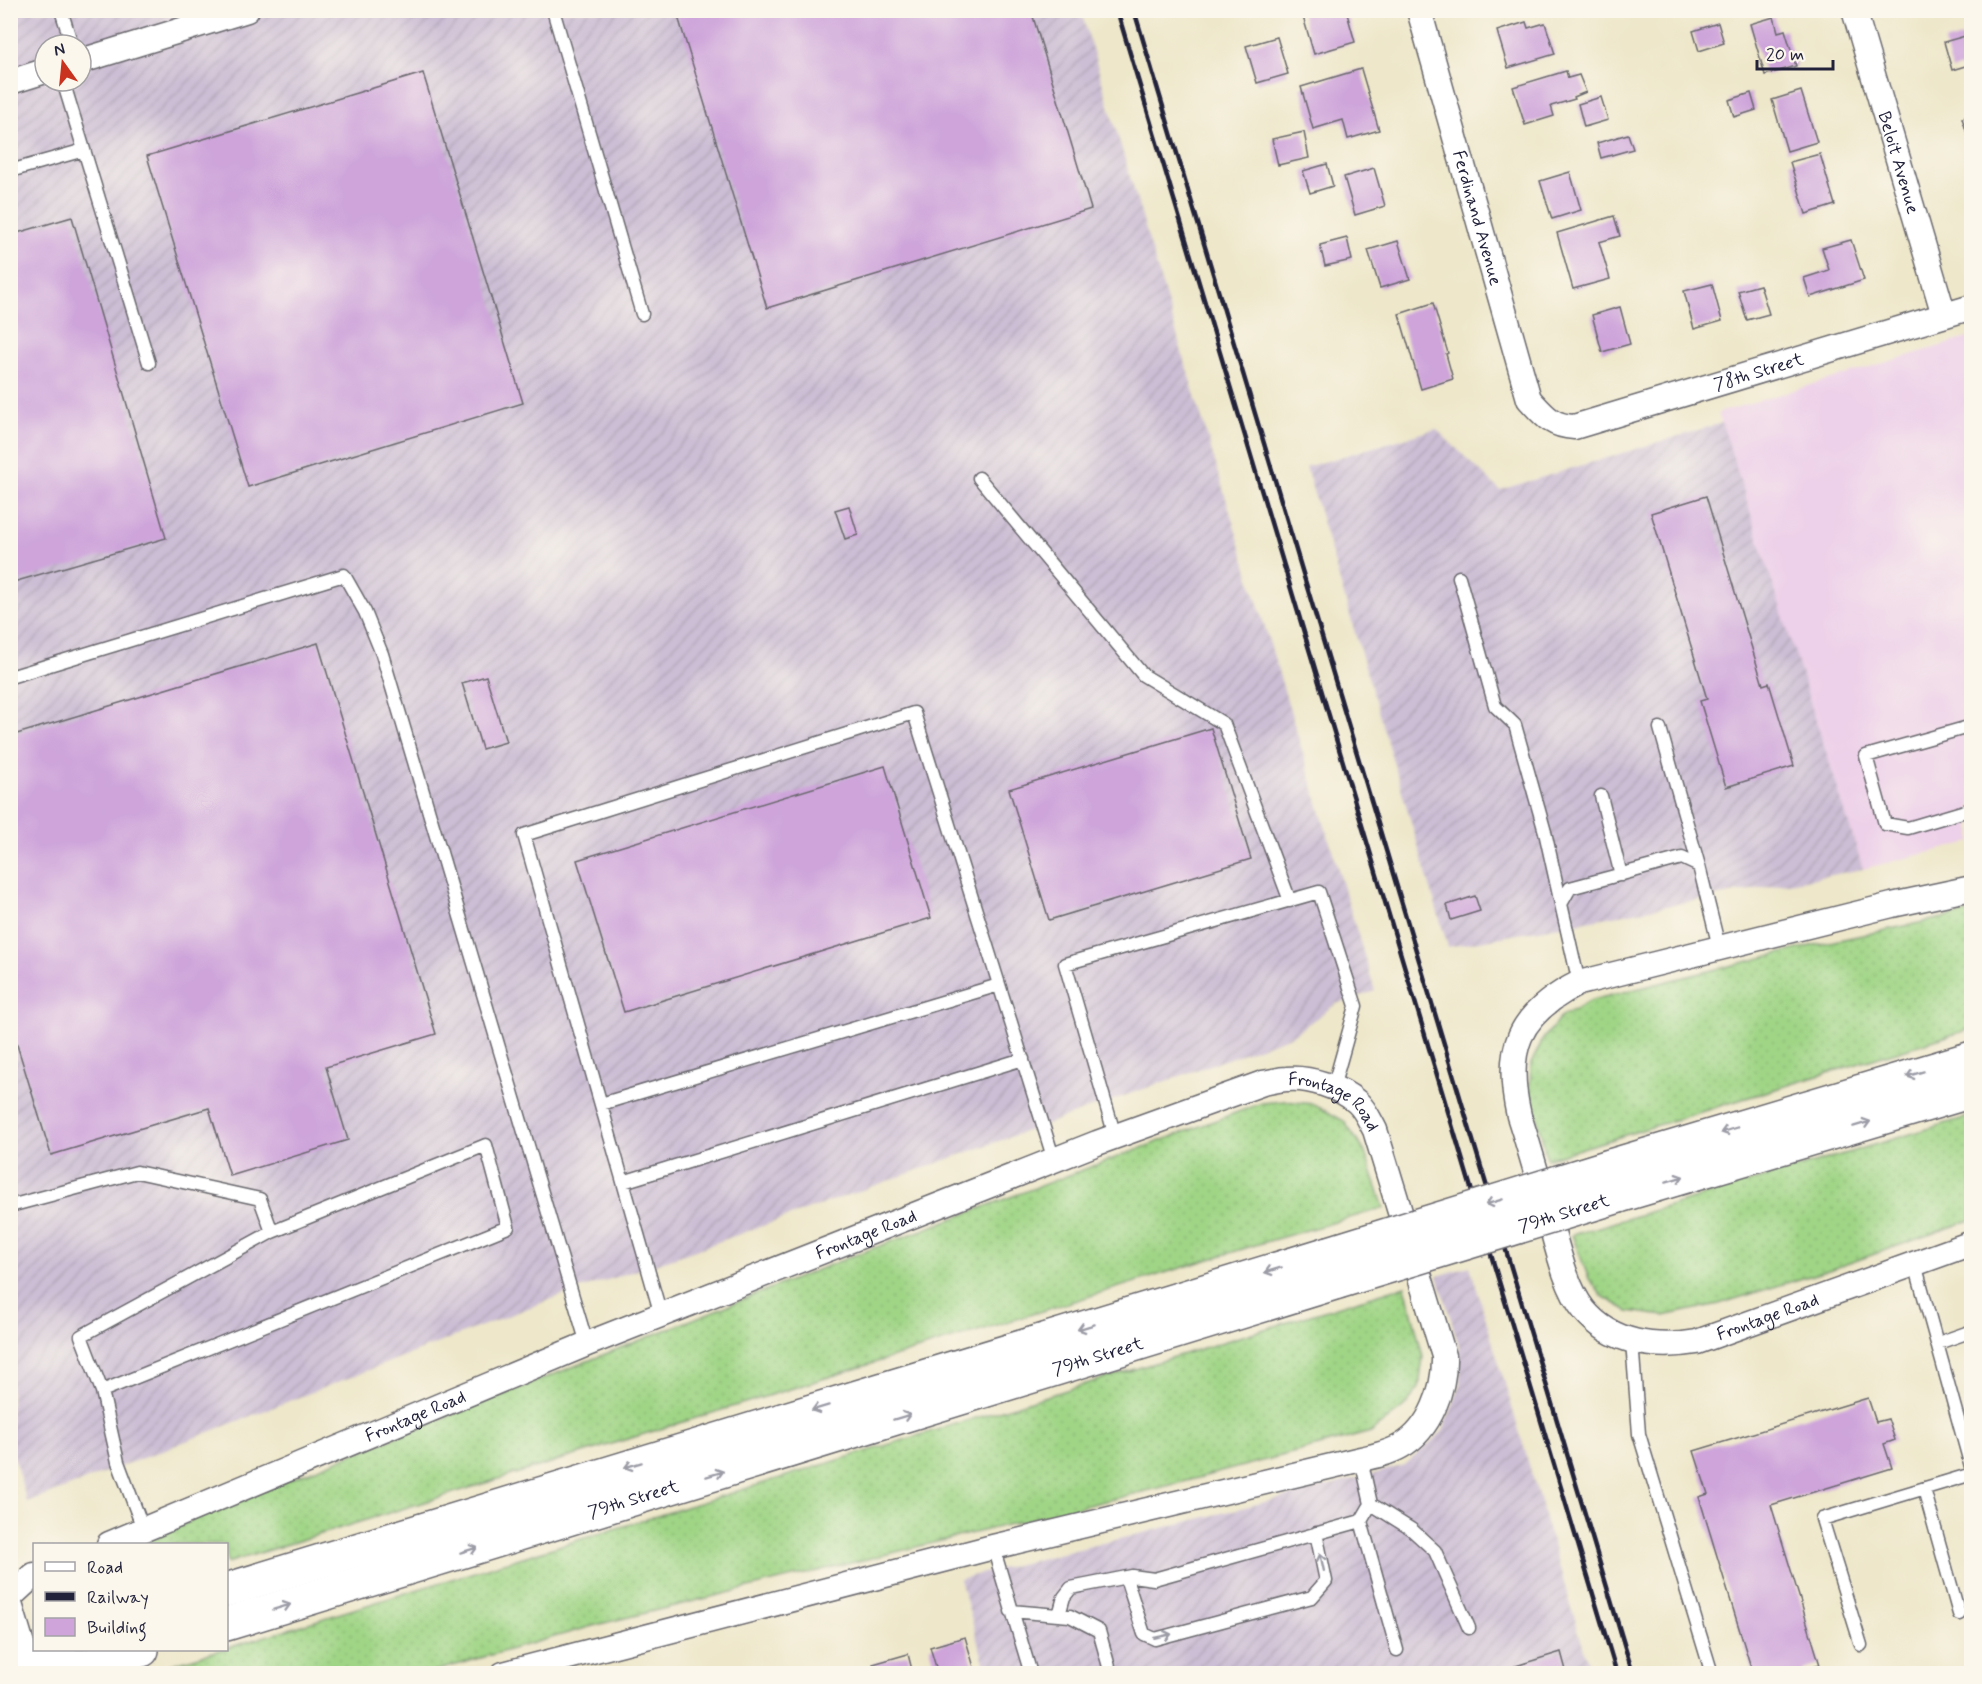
<svg xmlns="http://www.w3.org/2000/svg" width="1982" height="1684" font-family="Mynerve,sans-serif">
  <defs>
    <pattern id="industrial-furrows" width="10" height="10" patternUnits="userSpaceOnUse" patternTransform="scale(1.5)"><rect width="10" height="10" fill="#ccbed4"/><path d="M-1 1l2-2M0 10L10 0M9 11l2-2" fill="none" stroke="#afa3b7"/></pattern>
    <pattern id="grass-dots" width="8" height="8" patternUnits="userSpaceOnUse" patternTransform="scale(1.5)"><rect width="8" height="8" fill="#a0d586"/><path d="M2 2h.1M6 6h.1" fill="none" stroke="#8ab775" stroke-width="1.8" stroke-linecap="round"/></pattern>
  </defs>
  <rect width="100%" height="100%" fill="#fbf7ec"/>
  <filter id="ink" filterUnits="userSpaceOnUse"><feTurbulence type="fractalNoise" baseFrequency=".0167" numOctaves="2"/><feDisplacementMap in="SourceGraphic" scale="12" xChannelSelector="R" yChannelSelector="G"/><feConvolveMatrix kernelMatrix="1 2 1 2 8 2 1 2 1" color-interpolation-filters="sRGB"/></filter>
  <filter id="wash" filterUnits="userSpaceOnUse"><feTurbulence type="fractalNoise" baseFrequency=".008" numOctaves="4" result="noise"/><feDisplacementMap in="SourceGraphic" scale="24" xChannelSelector="R" yChannelSelector="G"/><feGaussianBlur stdDeviation="1.35" result="paint"/><feColorMatrix in="noise" values="0 0 0 0 0 0 0 0 0 0 0 0 0 0 0 0 0 1.4 0 .05"/><feComposite in="paint" operator="in"/></filter>
  <g filter="url(#wash)">
    <rect width="100%" height="100%" fill="#eee7ca"/>
    <path fill="#edd0e9" d="M 1971,337 L 1971,842 L 1863,869 L 1718,413 Z"/>
    <path fill="url(#industrial-furrows)" fill-rule="evenodd" d="M 11,11 L 1081,11 L 1192,386 L 1375,991 L 1336,1004 L 1291,1036 L 676,1257 L 559,1296 L 27,1503 L 11,1446 ZM 45,45 L 81,45 L 81,81 L 45,81 Z
      M 1722,423 L 1863,869 L 1448,947 L 1306,467 L 1436,429 L 1500,490 Z
      M 1470,1266 L 1591,1673 L 987,1673 L 960,1579 L 1333,1485 L 1405,1465 L 1443,1431 L 1461,1384 L 1459,1346 L 1438,1276 Z"/>
    <path fill="url(#grass-dots)" stroke="#617c60" stroke-width="1.5" d="M 1971,912 L 1971,1029 L 1547,1159 L 1530,1087 L 1531,1064 L 1543,1039 L 1562,1016 L 1592,1000 L 1806,947 Z
      M 1285,1101 L 1313,1104 L 1344,1121 L 1364,1150 L 1384,1208 L 1262,1243 L 227,1563 L 226,1544 L 139,1544 L 245,1497 L 850,1257 L 1262,1103 Z
      M 1971,1116 L 1971,1220 L 1835,1268 L 1719,1304 L 1664,1316 L 1628,1311 L 1602,1296 L 1589,1279 L 1572,1235 Z
      M 1405,1286 L 1423,1356 L 1419,1388 L 1404,1407 L 1371,1432 L 1183,1482 L 596,1625 L 428,1673 L 142,1673 L 220,1650 L 226,1650 L 227,1648 Z"/>
    <g id="blocks">
      <path fill="#cea4da" d="M 676,10 L 1031,10 L 1091,209 L 767,308 Z
        M 1301,10 L 1346,10 L 1355,42 L 1314,54 Z
        M 1537,10 L 1554,10 L 1554,11 L 1538,15 Z
        M 1774,17 L 1778,32 L 1785,30 L 1796,66 L 1765,75 L 1750,24 Z
        M 1526,22 L 1528,28 L 1545,23 L 1555,54 L 1508,68 L 1497,31 Z
        M 1718,23 L 1724,43 L 1699,51 L 1693,31 Z
        M 1972,34 L 1972,64 L 1952,70 L 1944,42 Z
        M 1277,37 L 1288,74 L 1257,83 L 1246,46 Z
        M 1361,69 L 1379,130 L 1348,139 L 1343,120 L 1313,129 L 1301,87 Z
        M 1566,71 L 1568,78 L 1579,75 L 1586,92 L 1574,97 L 1575,99 L 1551,106 L 1554,116 L 1525,125 L 1513,87 Z
        M 423,73 L 523,403 L 248,487 L 147,156 Z
        M 1801,91 L 1817,142 L 1787,151 L 1772,100 Z
        M 1751,93 L 1756,110 L 1734,117 L 1729,100 Z
        M 1601,97 L 1608,120 L 1584,127 L 1578,104 Z
        M 1972,115 L 1972,145 L 1971,146 L 1962,118 Z
        M 1304,132 L 1309,158 L 1278,165 L 1272,139 Z
        M 1628,134 L 1633,149 L 1601,158 L 1597,143 Z
        M 1820,154 L 1835,205 L 1806,214 L 1790,162 Z
        M 1327,164 L 1333,186 L 1310,193 L 1303,171 Z
        M 1374,168 L 1385,206 L 1355,215 L 1344,177 Z
        M 1570,172 L 1581,210 L 1552,219 L 1540,181 Z
        M 1614,216 L 1620,236 L 1599,242 L 1610,279 L 1573,289 L 1557,233 Z
        M 72,217 L 166,538 L 10,583 L 10,235 Z
        M 1347,238 L 1352,260 L 1325,266 L 1320,245 Z
        M 1851,240 L 1864,280 L 1810,297 L 1804,278 L 1829,270 L 1822,248 Z
        M 1398,241 L 1410,279 L 1380,288 L 1368,250 Z
        M 1712,284 L 1722,321 L 1694,329 L 1684,291 Z
        M 1760,285 L 1769,314 L 1747,320 L 1738,291 Z
        M 1433,303 L 1448,353 L 1446,354 L 1453,379 L 1421,389 L 1399,314 Z
        M 1620,307 L 1630,344 L 1602,352 L 1592,315 Z
        M 1706,496 L 1763,685 L 1769,683 L 1794,766 L 1726,787 L 1700,701 L 1707,699 L 1651,513 Z
        M 849,506 L 858,535 L 845,539 L 835,510 Z
        M 318,643 L 436,1034 L 326,1067 L 348,1140 L 230,1176 L 209,1108 L 51,1155 L 10,1022 L 10,736 Z
        M 486,676 L 506,742 L 482,749 L 462,683 Z
        M 1211,728 L 1251,859 L 1049,920 L 1009,789 Z
        M 885,766 L 931,918 L 624,1012 L 577,860 Z
        M 1475,896 L 1480,911 L 1451,920 L 1447,905 Z
        M 1868,1398 L 1876,1422 L 1888,1419 L 1895,1440 L 1884,1444 L 1892,1468 L 1771,1505 L 1820,1665 L 1803,1670 L 1804,1674 L 1753,1674 L 1699,1497 L 1708,1494 L 1694,1451 Z
        M 965,1637 L 976,1674 L 938,1674 L 930,1647 Z
        M 1561,1652 L 1567,1674 L 1493,1674 L 1493,1673 Z
        M 908,1654 L 913,1674 L 876,1674 L 873,1664 Z"/>
    </g>
  </g>
  <g filter="url(#ink)">
    <use href="#blocks" fill-opacity="0" stroke="#69676d" stroke-width="1.5"/>
    <g fill="none" stroke-linecap="round" stroke-linejoin="round">
      <g stroke="#69676d" stroke-width="15">
        <path id="service" d="M 61,10 L 72,45
          M 553,10 L 642,314
          M 63,81 L 149,363
          M 10,171 L 84,150
          M 979,478 L 1143,675 L 1224,724 L 1290,901
          M 1459,577 L 1495,706 L 1515,725 L 1545,832 L 1561,904
          M 10,677 L 344,575 L 365,612 L 382,654 L 587,1344
          M 1972,726 L 1866,756 L 1885,824 L 1908,828 L 1972,809
          M 1660,728 L 1699,866
          M 1601,796 L 1621,875
          M 1579,983 L 1561,904 L 1570,888 L 1682,858 L 1699,866 L 1719,947
          M 601,1104 L 999,985
          M 1115,1136 L 1065,964 L 1319,892 L 1356,1006 L 1333,1088
          M 623,1182 L 1023,1059
          M 10,1206 L 137,1172 L 260,1199 L 272,1232 L 486,1145 L 508,1227 L 102,1391 L 118,1462 L 144,1531
          M 1915,1264 L 1972,1470
          M 661,1315 L 524,835 L 914,713 L 1054,1160
          M 1632,1341 L 1639,1434 L 1712,1674
          M 1938,1343 L 1972,1331
          M 102,1391 L 81,1336 L 272,1232
          M 1361,1459 L 1371,1504 L 1361,1521 L 1397,1650
          M 1924,1489 L 1959,1614
          M 1371,1504 L 1411,1529 L 1435,1551 L 1469,1628
          M 993,1547 L 1031,1674
          M 1126,1578 L 1144,1634 L 1155,1639 L 1312,1597 L 1326,1581 L 1316,1533
          M 1011,1611 L 1070,1616 L 1099,1631 L 1111,1674
          M 1059,1615 L 1064,1597 L 1071,1588 L 1132,1576 L 1154,1579 L 1361,1521
          M 1861,1645 L 1822,1519 L 1972,1474"/>
      </g>
      <g stroke="#69676d" stroke-width="27">
        <g id="minor">
          <path id="s1" d="M 1419,10 L 1529,399 C 1544,415 1551,426 1574,427 L 1972,307"/>
          <path id="s2" d="M 1854,10 L 1944,315"/>
          <path d="M 81,61 L 247,10"/>
          <path d="M 10,82 L 45,71"/>
          <path id="s3" d="M 1972,888 L 1892,905 L 1579,983 C 1517,1014 1504,1050 1519,1116 C 1531,1152 1541,1189 1551,1225 C 1558,1251 1567,1289 1584,1310 C 1612,1344 1656,1349 1697,1342 L 1972,1243"/>
          <path id="s4" d="M 109,1544 L 587,1344 L 1097,1143 L 1263,1083 C 1271,1082 1279,1079 1287,1079 C 1309,1077 1340,1087 1357,1102 C 1365,1109 1370,1121 1375,1130 L 1444,1356 C 1445,1388 1431,1429 1401,1446 C 1389,1453 1375,1456 1361,1459 L 993,1547 L 503,1674"/>
          <path d="M 10,1597 L 34,1575"/>
          <path d="M 10,1604 L 31,1674"/>
        </g>
      </g>
      <g stroke="#69676d" stroke-width="36">
        <g id="secondary">
          <path d="M 1610,1166 L 1972,1058"/>
          <path d="M 1619,1196 L 1972,1091"/>
          <path d="M 226,1590 L 1329,1253"/>
          <path id="s5" d="M 226,1624 L 1338,1282"/>
          <path d="M 10,1673 L 29,1667 L 86,1666 L 142,1650"/>
        </g>
      </g>
      <use href="#service" stroke="#fff" stroke-width="12"/>
      <use href="#minor" stroke="#fff" stroke-width="24"/>
      <use href="#secondary" stroke="#fff" stroke-width="33"/>
      <path stroke="#22223b" stroke-width="4.5" d="M 1117,10 L 1617,1674
        M 1134,10 L 1633,1674"/>
      <g stroke="#69676d" stroke-width="36" stroke-linecap="butt">
        <g id="secondary-bridge">
          <path d="M 1329,1253 L 1610,1166"/>
          <path id="s6" d="M 1338,1282 L 1619,1196"/>
        </g>
      </g>
      <use href="#secondary-bridge" stroke="#fff" stroke-width="33"/>
    </g>
    <defs><path id="oneway-shaft" d="M-6 0H5M1.5-3L5.5 0L1.5 3" fill="none" stroke-width="1.6" stroke-linecap="round" stroke-linejoin="round" transform="scale(1.5)"/></defs>
    <g stroke="#9c9ca7">
      <use href="#oneway-shaft" transform="translate(1915 1074) rotate(163)"/>
      <use href="#oneway-shaft" transform="translate(1862 1124) rotate(-17)"/>
      <use href="#oneway-shaft" transform="translate(1729 1130) rotate(163)"/>
      <use href="#oneway-shaft" transform="translate(1675 1179) rotate(-17)"/>
      <use href="#oneway-shaft" transform="translate(1494 1202) rotate(163)"/>
      <use href="#oneway-shaft" transform="translate(1273 1270) rotate(163)"/>
      <use href="#oneway-shaft" transform="translate(1086 1327) rotate(163)"/>
      <use href="#oneway-shaft" transform="translate(820 1408) rotate(163)"/>
      <use href="#oneway-shaft" transform="translate(902 1417) rotate(-17)"/>
      <use href="#oneway-shaft" transform="translate(633 1465) rotate(163)"/>
      <use href="#oneway-shaft" transform="translate(715 1474) rotate(-17)"/>
      <use href="#oneway-shaft" transform="translate(469 1550) rotate(-17)"/>
      <use href="#oneway-shaft" transform="translate(1322 1562) rotate(-102)"/>
      <use href="#oneway-shaft" transform="translate(282 1607) rotate(-17)"/>
      <use href="#oneway-shaft" transform="translate(1163 1636) rotate(-12)"/>
    </g>
  </g>
  <g text-anchor="middle" stroke-width="5" stroke-linejoin="round" paint-order="stroke">
    <g font-size="18" fill="#22223b" stroke="#fbf7ec">
      <text dy="6" stroke="none"><textPath href="#s2" startOffset="159">Beloit Avenue</textPath></text>
      <text dy="6" stroke="none"><textPath href="#s1" startOffset="216">Ferdinand Avenue</textPath></text>
      <text dy="6" stroke="none"><textPath href="#s1" startOffset="652">78th Street</textPath></text>
      <text dy="6" stroke="none"><textPath href="#s4" startOffset="1322">Frontage Road</textPath></text>
      <text dy="6" stroke="none"><textPath href="#s6" startOffset="236">79th Street</textPath></text>
      <text dy="6" stroke="none"><textPath href="#s4" startOffset="818">Frontage Road</textPath></text>
      <text dy="6" stroke="none"><textPath href="#s3" startOffset="970">Frontage Road</textPath></text>
      <text dy="6" stroke="none"><textPath href="#s5" startOffset="912">79th Street</textPath></text>
      <text dy="6" stroke="none"><textPath href="#s4" startOffset="332">Frontage Road</textPath></text>
      <text dy="6" stroke="none"><textPath href="#s5" startOffset="426">79th Street</textPath></text>
    </g>
  </g>
  <rect width="1982" height="1684" fill="none" stroke="#fbf7ec" stroke-width="36"/>
  <rect x="33" y="1543" width="195" height="108" fill="#fbf7ec" stroke="#a4a2a5" stroke-width="1.5"/>
  <rect x="45" y="1562" width="30" height="9" fill="#ffffff" stroke="#a4a2a5" stroke-width="1.5"/>
  <text x="87" y="1573" font-size="18" fill="#22223b">Road</text>
  <rect x="45" y="1592" width="30" height="9" fill="#22223b" stroke="#a4a2a5" stroke-width="1.5"/>
  <text x="87" y="1603" font-size="18" fill="#22223b">Railway</text>
  <rect x="45" y="1618" width="30" height="18" fill="#cea4da" stroke="#a4a2a5" stroke-width="1.5"/>
  <text x="87" y="1633" font-size="18" fill="#22223b">Building</text>
  <g transform="translate(63 63) rotate(345)"><circle r="28" fill="#fbf7ec" stroke="#a4a2a5" stroke-width="1.5"/>
  <path d="M0-4.5L10 22L0 15L-10 22Z" fill="#c8321e"/>
  <text y="-9" font-size="16" font-weight="bold" text-anchor="middle" fill="#22223b">N</text>
  </g>
  <path d="M1757 60v9h76v-9" fill="none" stroke="#22223b" stroke-width="3"/>
  <text x="1766" y="60" font-size="18" fill="#22223b" stroke="#fbf7ec" stroke-width="4.5" paint-order="stroke">20 m</text>
</svg>
